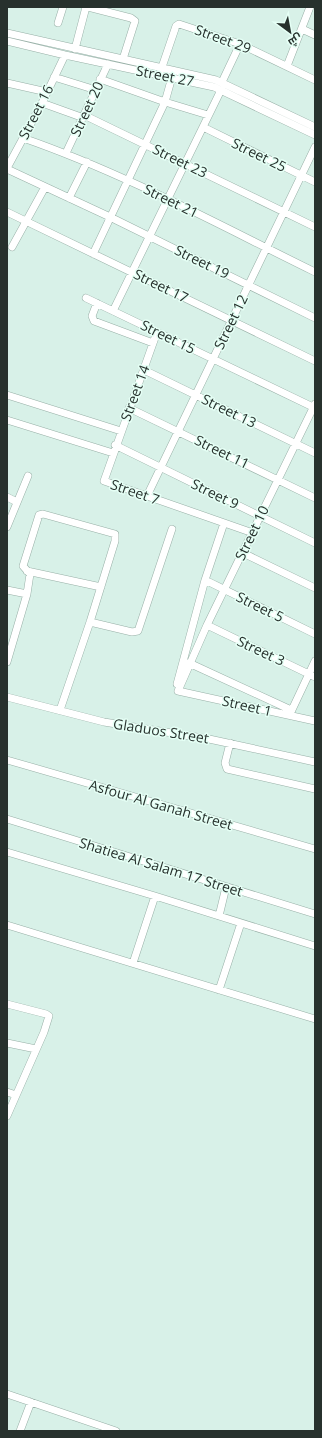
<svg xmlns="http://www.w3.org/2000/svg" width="322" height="1438" font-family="'Open Sans',Cairo,sans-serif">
  <rect width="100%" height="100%" fill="#d8f1e8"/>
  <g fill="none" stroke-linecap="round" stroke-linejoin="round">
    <g stroke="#98b0a7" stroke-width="8">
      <path id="minor" d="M 88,7 L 131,18 L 135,21 L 123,59
        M 58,23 L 63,7
        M 302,29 L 315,35
        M 7,33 L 216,80 L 315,127
        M 7,41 L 65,55 L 214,87 L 315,135
        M 75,49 L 86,7
        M 287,66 L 310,7
        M 161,70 L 176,26 L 179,24 L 240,44 L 315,80
        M 54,77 L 96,90
        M 100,79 L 165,102 L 208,115
        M 222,82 L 240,44
        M 7,83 L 47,92
        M 42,103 L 81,117 L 88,117 L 315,227
        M 203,127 L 315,182
        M 23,138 C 124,173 219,225 315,272
        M 66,153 L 108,64
        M 7,168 L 42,103 L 65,55
        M 7,169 L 110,217 L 315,318
        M 69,198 L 87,162
        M 7,212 L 315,361
        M 12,247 L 45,187
        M 93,254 L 165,102 L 172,77
        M 86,298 L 315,408
        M 97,303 L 92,316 L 94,321 L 153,343
        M 113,311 L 221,90
        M 157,332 L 104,481 L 253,533
        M 144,370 L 315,453
        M 7,395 L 121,431
        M 129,408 L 315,498
        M 7,420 L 113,453
        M 115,445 L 315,543
        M 147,496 L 315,147
        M 7,497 L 17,502
        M 7,527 L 28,476
        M 243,553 L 315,588
        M 27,571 L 101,587
        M 205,580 L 315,634
        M 7,590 L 27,594
        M 90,622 L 132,632 L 138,631 L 172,529
        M 207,625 L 315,677
        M 7,662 L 27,594 L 30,574 L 23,566 L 39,515 L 43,514 L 115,534 L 115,541 L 90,622 L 60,710
        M 189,663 L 291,710
        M 177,684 L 205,580 L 224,523
        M 178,691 L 207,625 L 315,404
        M 178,691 L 315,721
        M 7,697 L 104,722 L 209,739 L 315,762
        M 290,714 L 315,661
        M 230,743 L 225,763 L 227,769 L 315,789
        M 7,760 L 315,849
        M 7,819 L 315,914
        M 7,852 L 155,896 L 315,946
        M 219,916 L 226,887
        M 7,925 L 315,1019
        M 133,963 L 155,896
        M 219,990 L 241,923
        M 7,1004 L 46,1014 L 49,1016 L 44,1032 L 7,1116
        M 7,1043 L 36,1049
        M 7,1092 L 16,1095
        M 7,1394 L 116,1431
        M 20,1431 L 31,1402"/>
    </g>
    <use href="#minor" stroke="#fff" stroke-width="7"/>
  </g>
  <g text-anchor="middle" stroke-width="3" stroke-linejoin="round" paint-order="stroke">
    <g font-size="14" fill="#27312d" stroke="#e5fff5">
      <text transform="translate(223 39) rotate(20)" y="5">Street 29</text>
      <text transform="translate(165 76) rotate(11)" y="5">Street 27</text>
      <text transform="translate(87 109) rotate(-65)" y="5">Street 20</text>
      <text transform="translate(36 112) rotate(-63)" y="5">Street 16</text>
      <text transform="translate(259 155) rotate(26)" y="5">Street 25</text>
      <text transform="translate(180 161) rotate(26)" y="5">Street 23</text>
      <text transform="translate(171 201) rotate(26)" y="5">Street 21</text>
      <text transform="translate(202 262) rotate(26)" y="5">Street 19</text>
      <text transform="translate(161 286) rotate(26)" y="5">Street 17</text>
      <text transform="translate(231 322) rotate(-64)" y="5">Street 12</text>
      <text transform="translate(168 337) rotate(26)" y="5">Street 15</text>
      <text transform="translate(135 393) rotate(-70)" y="5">Street 14</text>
      <text transform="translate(229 411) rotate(26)" y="5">Street 13</text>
      <text transform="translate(222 452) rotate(26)" y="5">Street 11</text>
      <text transform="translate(135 492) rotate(19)" y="5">Street 7</text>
      <text transform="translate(215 494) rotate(26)" y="5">Street 9</text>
      <text transform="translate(252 533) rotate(-64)" y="5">Street 10</text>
      <text transform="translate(260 607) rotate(26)" y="5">Street 5</text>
      <text transform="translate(261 651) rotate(25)" y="5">Street 3</text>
      <text transform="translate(247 706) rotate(13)" y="5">Street 1</text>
      <text transform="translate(161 731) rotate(9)" y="5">Gladuos Street</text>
      <text transform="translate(161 805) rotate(16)" y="5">Asfour Al Ganah Street</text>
      <text transform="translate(161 867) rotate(17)" y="5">Shatiea Al Salam 17 Street</text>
    </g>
  </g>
  <rect width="322" height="1438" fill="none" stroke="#27312d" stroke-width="16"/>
  <g transform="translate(290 32) rotate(148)" stroke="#e5fff5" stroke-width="3" paint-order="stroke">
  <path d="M0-3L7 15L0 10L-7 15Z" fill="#27312d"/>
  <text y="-6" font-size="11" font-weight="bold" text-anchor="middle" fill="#27312d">ش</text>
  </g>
</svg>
